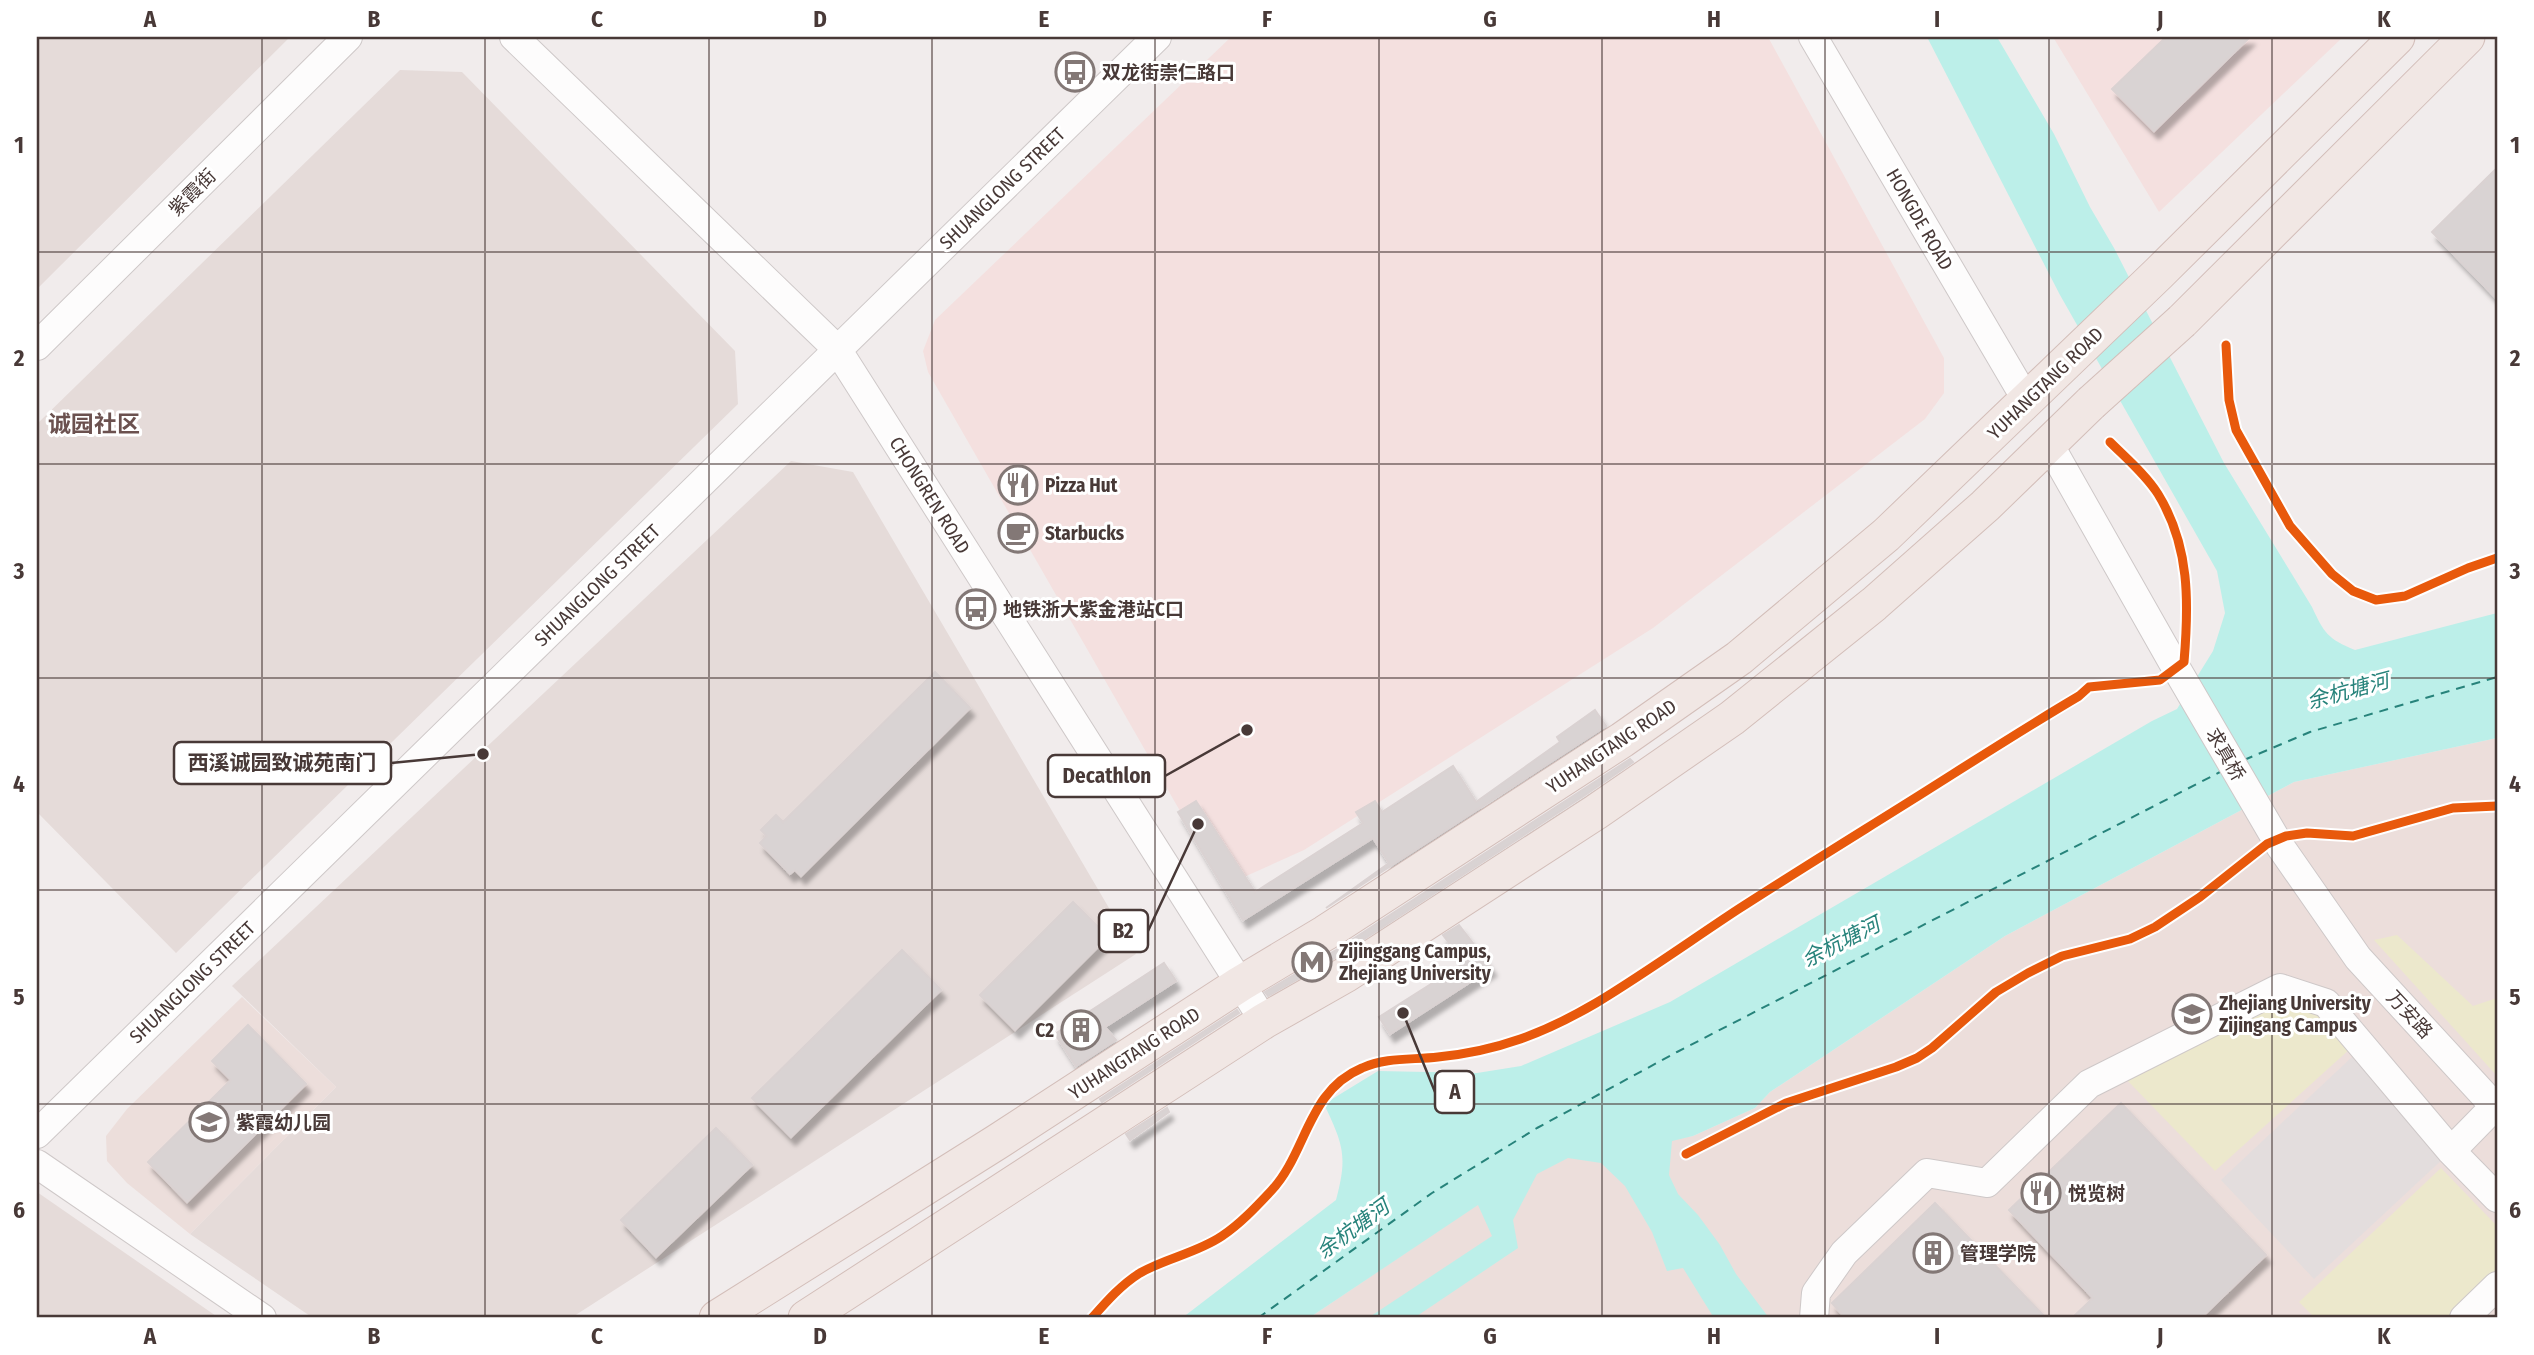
<svg xmlns="http://www.w3.org/2000/svg" width="2534" height="1355" font-family="'Fira Sans Condensed','Noto Sans SC',sans-serif">
  <defs>
    <filter id="shadow"><feDropShadow dx="4.5" dy="8" stdDeviation="2" flood-color="#0004"/></filter>
  </defs>
  <rect width="100%" height="100%" fill="#f1ecec"/>
  <path fill="#e5dbd9" d="M 37,37 L 290,37 L 37,289 Z
    M 400,70 L 462,72 L 735,351 L 738,404 L 176,953 L 37,812 L 37,424 Z
    M 791,461 L 853,472 L 1136,954 L 571,1318 L 313,1318 L 190,1234 L 336,1087 L 232,986 Z
    M 37,1192 L 219,1318 L 37,1318 Z"/>
  <path fill="#f4e0df" d="M 1231,37 L 1768,37 L 1944,358 L 1944,393 L 1925,419 L 1653,628 L 1304,850 L 1244,877 L 1207,858 L 928,372 L 923,351 L 935,320 Z
    M 2053,37 L 2343,37 L 2159,212 Z"/>
  <path fill="#ecdedb" d="M 2497,738 L 2497,1318 L 1309,1318 L 1478,1204 L 1568,1157 L 1693,1136 L 1755,1108 L 1770,1092 L 2005,936 L 2294,782 Z
    M 242,997 L 336,1087 L 190,1234 L 127,1183 L 107,1161 L 106,1136 L 127,1109 Z"/>
  <path fill="#ece8cc" d="M 2397,935 L 2473,1006 L 2497,998 L 2497,1076 L 2374,940 Z
    M 2276,1000 L 2314,1009 L 2351,1048 L 2215,1171 L 2125,1078 Z
    M 2441,1168 L 2497,1226 L 2497,1274 L 2450,1318 L 2315,1318 L 2299,1302 Z"/>
  <path fill="#e3dddd" d="M 2352,1057 L 2445,1157 L 2314,1279 L 2221,1180 Z"/>
  <path fill="#bcefe9" d="M 1927,37 L 1997,37 L 2054,134 L 2090,207 L 2114,248 L 2224,463 L 2312,607 C 2324,633 2328,639 2355,650 L 2497,613 L 2497,738 L 2294,782 L 2005,936 L 1770,1092 L 1755,1108 L 1693,1136 L 1672,1141 L 1669,1175 L 1678,1194 L 1698,1215 L 1720,1245 L 1736,1274 L 1769,1318 L 1714,1318 L 1683,1268 L 1667,1271 L 1652,1232 L 1625,1186 L 1601,1163 L 1568,1158 L 1537,1174 L 1513,1220 L 1518,1248 L 1414,1318 L 1368,1318 L 1492,1236 L 1478,1205 L 1309,1318 L 1182,1318 L 1336,1200 C 1348,1156 1343,1144 1324,1104 L 1378,1071 L 1477,1073 L 1521,1066 L 1670,1002 L 2152,721 L 2177,709 L 2213,651 L 2225,613 L 2217,571 L 2060,295 Z"/>
  <g fill="none" stroke-linecap="round" stroke-linejoin="round">
    <path stroke="#27837b" stroke-width="2" stroke-dasharray="9 7" stroke-linecap="butt" d="M 2244,760 L 2310,732 L 2497,677
      M 1258,1318 L 1432,1193 L 1537,1128 L 1677,1052 L 2220,772"/>
  </g>
  <path fill="#d9d3d3" stroke="#dad2d2" stroke-width="2" filter="url(#shadow)" d="M 2166,37 L 2250,37 L 2154,131 L 2112,89 Z
    M 2497,168 L 2497,299 L 2432,232 Z
    M 935,672 L 970,708 L 801,876 L 795,870 L 790,874 L 760,843 L 767,836 L 761,830 L 776,815 L 783,822 Z
    M 1595,710 L 1606,726 L 1326,908 L 1389,863 L 1373,838 L 1243,920 L 1178,812 L 1196,801 L 1255,892 L 1363,823 L 1356,812 L 1375,801 L 1382,812 L 1453,766 L 1476,802 L 1560,742 L 1557,737 Z
    M 1630,759 L 1633,762 L 1585,795 L 1335,958 L 1268,996 L 1265,992 L 1336,950 Z
    M 1073,902 L 1108,937 L 1015,1030 L 980,995 Z
    M 1459,925 L 1492,968 L 1390,1034 L 1379,1017 L 1464,963 L 1443,935 Z
    M 902,950 L 941,990 L 791,1137 L 752,1098 Z
    M 1164,963 L 1176,981 L 1105,1027 L 1116,1040 L 1076,1066 L 1055,1034 Z
    M 1237,1010 L 1239,1013 L 1102,1102 L 1100,1099 Z
    M 248,1025 L 306,1084 L 187,1202 L 148,1162 L 231,1080 L 212,1061 Z
    M 2121,1103 L 2266,1255 L 2201,1318 L 2072,1318 L 2093,1298 L 2009,1210 Z
    M 1167,1108 L 1169,1112 L 1130,1140 L 1126,1134 Z
    M 716,1128 L 752,1165 L 656,1257 L 621,1220 Z
    M 1935,1203 L 2046,1318 L 1845,1318 L 1832,1303 Z"/>
  <g fill="none" stroke-linecap="round" stroke-linejoin="round">
    <g stroke="#cec8c8" stroke-width="30">
      <path id="minor" d="M 514,37 L 837,349 L 1264,1021
        M 1813,37 L 2027,401
        M 37,346 L 348,37
        M 2049,444 L 2172,661 L 2280,846 L 2358,958 L 2497,1109
        M 37,1134 L 1157,37
        M 2451,1151 L 2495,1106
        M 37,1164 L 262,1318
        M 1814,1318 L 1816,1293 L 1844,1253 L 1927,1173 L 1987,1183 L 2089,1084 L 2280,988 L 2326,1003 L 2451,1151 L 2497,1198
        M 2464,1318 L 2497,1286"/>
    </g>
    <g stroke="#d3beb9" stroke-width="37">
      <path id="major" d="M 2182,321 L 2467,37
        M 717,1318 L 997,1142 L 1240,984 L 1325,933 L 1622,740 L 1739,658 L 1886,535 L 2158,274 L 2397,37
        M 806,1318 L 1264,1021 L 1345,975 L 1596,812 L 1732,718 L 1874,604 L 1985,506 L 2091,403"/>
    </g>
    <use href="#minor" stroke="#fdfcfc" stroke-width="28"/>
    <use href="#major" stroke="#f1e7e4" stroke-width="35"/>
    <g stroke="#d3beb9" stroke-width="37" stroke-linecap="butt">
      <path id="major-bridge" d="M 2091,403 L 2182,321"/>
    </g>
    <use href="#major-bridge" stroke="#f1e7e4" stroke-width="35"/>
    <g stroke="#fff" stroke-width="13">
      <path id="cycleway" d="M 2226,345 L 2229,400 L 2236,430 L 2290,526 L 2332,574 L 2353,591 L 2376,600 L 2405,596 L 2468,568 L 2497,558
        M 1686,1154 L 1786,1103 L 1896,1067 L 1917,1058 L 1932,1048 L 1996,992 L 2028,973 L 2062,956 L 2130,939 L 2155,927 L 2200,897 L 2267,844 L 2286,836 L 2307,833 L 2353,836 L 2453,808 L 2497,806
        M 1092,1318 C 1107,1301 1121,1285 1140,1273 C 1166,1258 1197,1253 1222,1236 C 1240,1224 1256,1207 1271,1191 C 1307,1153 1307,1091 1362,1068 C 1386,1057 1413,1060 1438,1057 C 1498,1051 1545,1033 1596,1003 C 1644,974 1690,941 1737,910 C 1796,872 1856,835 1915,798 C 1969,764 2023,729 2079,696 L 2089,687 L 2160,680 L 2184,662 C 2189,603 2190,546 2158,494 C 2146,475 2126,458 2110,442"/>
    </g>
    <use href="#cycleway" stroke="#e8590c" stroke-width="9"/>
  </g>
  <path fill="none" stroke="#483937" stroke-width="2" stroke-opacity="0.55" d="M 262,37 L 262,1318M 485,37 L 485,1318M 709,37 L 709,1318M 932,37 L 932,1318M 1155,37 L 1155,1318M 1379,37 L 1379,1318M 1602,37 L 1602,1318M 1825,37 L 1825,1318M 2049,37 L 2049,1318M 2272,37 L 2272,1318M 37,252 L 2497,252M 37,464 L 2497,464M 37,678 L 2497,678M 37,890 L 2497,890M 37,1104 L 2497,1104"/>
  <defs>
    <g id="bus-ring" transform="scale(2.0125)"><circle r="9.5" fill="#fff" stroke="#837876" stroke-width="1.5"/><path d="M-5-6H5V4H4V6H2V4H-2V6H-4V4H-5ZM-3.5-4V0h7V-4ZM-3.5 1.2v1.5H-2V1.2ZM2 1.2v1.5H3.5V1.2Z" fill="#837876"/></g>
    <g id="restaurant-ring" transform="scale(2.0125)"><circle r="9.5" fill="#fff" stroke="#837876" stroke-width="1.5"/><path d="M-5-6h1v4h1v-4h1v4h1v-4h1v5L-1.5 .5V6h-2V.5L-5-1ZM5-6V6H3V1.5H1.5Q1.5-4 5-6Z" fill="#837876"/></g>
    <g id="cafe-ring" transform="scale(2.0125)"><circle r="9.5" fill="#fff" stroke="#837876" stroke-width="1.5"/><path d="M-5.5-4.5H6V0H3Q3 3.5 0 3.5H-2.5Q-5.5 3.5-5.5 0ZM3-3.2v2h1.7v-2ZM-6 4.5H4V6H-6Z" fill="#837876"/></g>
    <g id="metro-ring" transform="scale(2.0125)"><circle r="9.5" fill="#fff" stroke="#837876" stroke-width="1.5"/><path d="M-5.5 5V-5H-3L0 0L3-5H5.5V5H3V-.5L0 4L-3-.5V5Z" fill="#837876"/></g>
    <g id="university-ring" transform="scale(2.0125)"><circle r="9.5" fill="#fff" stroke="#837876" stroke-width="1.5"/><path d="M0-5L7-2L0 1L-7-2ZM-4 1L0 2.5L4 1V4Q0 6-4 4Z" fill="#837876"/></g>
    <g id="building-ring" transform="scale(2.0125)"><circle r="9.5" fill="#fff" stroke="#837876" stroke-width="1.5"/><path d="M-4-6H4V6H1V3H-1V6H-4ZM-2.5-4.3h1.7v1.8h-1.7ZM.8-4.3h1.7v1.8H.8ZM-2.5-1h1.7V.8h-1.7ZM.8-1h1.7V.8H.8Z" fill="#837876"/></g>
    <g id="school-ring" transform="scale(2.0125)"><circle r="9.5" fill="#fff" stroke="#837876" stroke-width="1.5"/><path d="M0-5L7-2L0 1L-7-2ZM-4 1L0 2.5L4 1V4Q0 6-4 4Z" fill="#837876"/></g>
  </defs>
  <g fill-rule="evenodd">
    <use href="#bus-ring" x="1075" y="72"/>
    <use href="#restaurant-ring" x="1018" y="485"/>
    <use href="#cafe-ring" x="1018" y="533"/>
    <use href="#bus-ring" x="976" y="609"/>
    <use href="#metro-ring" x="1312" y="962"/>
    <use href="#university-ring" x="2192" y="1014"/>
    <use href="#building-ring" x="1081" y="1030"/>
    <use href="#school-ring" x="209" y="1122"/>
    <use href="#restaurant-ring" x="2041" y="1193"/>
    <use href="#building-ring" x="1933" y="1253"/>
  </g>
  <g text-anchor="middle" stroke-width="6" stroke-linejoin="round" paint-order="stroke">
    <g font-size="19" font-weight="bold" fill="#483937" stroke="#fff" text-anchor="start">
      <text x="1102" y="79">双龙街崇仁路口</text>
      <text x="1045" y="492">Pizza Hut</text>
      <text x="1045" y="540">Starbucks</text>
      <text x="1003" y="616">地铁浙大紫金港站C口</text>
      <text x="1339" y="958">Zijinggang Campus,<tspan x="1339" dy="22">Zhejiang University</tspan></text>
      <text x="2219" y="1010">Zhejiang University<tspan x="2219" dy="22">Zijingang Campus</tspan></text>
      <text x="1054" y="1037" text-anchor="end">C2</text>
      <text x="236" y="1129">紫霞幼儿园</text>
      <text x="2068" y="1200">悦览树</text>
      <text x="1960" y="1260">管理学院</text>
    </g>
    <g font-size="19" fill="#483937" stroke="#fff">
      <text transform="translate(1002 188) rotate(-44)" y="7">SHUANGLONG STREET</text>
      <text transform="translate(192 192) rotate(-45)" y="7">紫霞街</text>
      <text transform="translate(1920 219) rotate(60)" y="7">HONGDE ROAD</text>
      <text transform="translate(2045 383) rotate(-44)" y="7">YUHANGTANG ROAD</text>
      <text transform="translate(930 495) rotate(58)" y="7">CHONGREN ROAD</text>
      <text transform="translate(597 585) rotate(-44)" y="7">SHUANGLONG STREET</text>
      <text transform="translate(1611 746) rotate(-34)" y="7">YUHANGTANG ROAD</text>
      <text transform="translate(2226 754) rotate(60)" y="7">求真桥</text>
      <text transform="translate(192 982) rotate(-44)" y="7">SHUANGLONG STREET</text>
      <text transform="translate(2410 1014) rotate(47)" y="7">万安路</text>
      <text transform="translate(1134 1053) rotate(-33)" y="7">YUHANGTANG ROAD</text>
    </g>
    <g font-size="21" font-style="italic" fill="#27837b" stroke="#fff">
      <text transform="translate(2348 691) rotate(-15)" y="7">余杭塘河</text>
      <text transform="translate(1841 942) rotate(-27)" y="7">余杭塘河</text>
      <text transform="translate(1353 1229) rotate(-36)" y="7">余杭塘河</text>
    </g>
    <g font-size="23" font-weight="bold" fill="#6b514f" stroke="#fff">
      <text x="94" y="432">诚园社区</text>
    </g>
  </g>
  <path fill="none" stroke="#483937" stroke-width="2.5" d="M483 754L391 763M1247 730L1165 776M1198 824L1148 931M1403 1013L1435 1092"/>
  <g fill="#483937" stroke="#fff" stroke-width="2.5">
    <circle cx="483" cy="754" r="7"/>
    <circle cx="1247" cy="730" r="7"/>
    <circle cx="1198" cy="824" r="7"/>
    <circle cx="1403" cy="1013" r="7"/>
  </g>
  <g fill="#fff" stroke="#483937" stroke-width="2.5">
    <rect x="174" y="742" width="217" height="42" rx="7"/>
    <rect x="1048" y="755" width="117" height="42" rx="7"/>
    <rect x="1099" y="910" width="49" height="42" rx="7"/>
    <rect x="1435" y="1071" width="39" height="42" rx="7"/>
  </g>
  <g font-size="21" text-anchor="middle" font-weight="bold" fill="#483937">
    <text x="282" y="770">西溪诚园致诚苑南门</text>
    <text x="1107" y="783">Decathlon</text>
    <text x="1123" y="938">B2</text>
    <text x="1455" y="1099">A</text>
  </g>
  <rect width="2534" height="1355" fill="none" stroke="#ffffff" stroke-width="77"/>
  <rect x="38" y="38" width="2458" height="1278" fill="none" stroke="#483937" stroke-width="2.5"/>
  <g font-size="23" text-anchor="middle" font-weight="bold" fill="#483937">
    <text x="150" y="27">A</text>
    <text x="374" y="27">B</text>
    <text x="597" y="27">C</text>
    <text x="820" y="27">D</text>
    <text x="1044" y="27">E</text>
    <text x="1267" y="27">F</text>
    <text x="1490" y="27">G</text>
    <text x="1714" y="27">H</text>
    <text x="1937" y="27">I</text>
    <text x="2160" y="27">J</text>
    <text x="2384" y="27">K</text>
    <text x="19" y="153">1</text>
    <text x="2515" y="153">1</text>
    <text x="19" y="366">2</text>
    <text x="2515" y="366">2</text>
    <text x="19" y="579">3</text>
    <text x="2515" y="579">3</text>
    <text x="19" y="792">4</text>
    <text x="2515" y="792">4</text>
    <text x="19" y="1005">5</text>
    <text x="2515" y="1005">5</text>
    <text x="19" y="1218">6</text>
    <text x="2515" y="1218">6</text>
    <text x="150" y="1344">A</text>
    <text x="374" y="1344">B</text>
    <text x="597" y="1344">C</text>
    <text x="820" y="1344">D</text>
    <text x="1044" y="1344">E</text>
    <text x="1267" y="1344">F</text>
    <text x="1490" y="1344">G</text>
    <text x="1714" y="1344">H</text>
    <text x="1937" y="1344">I</text>
    <text x="2160" y="1344">J</text>
    <text x="2384" y="1344">K</text>
  </g>
</svg>
